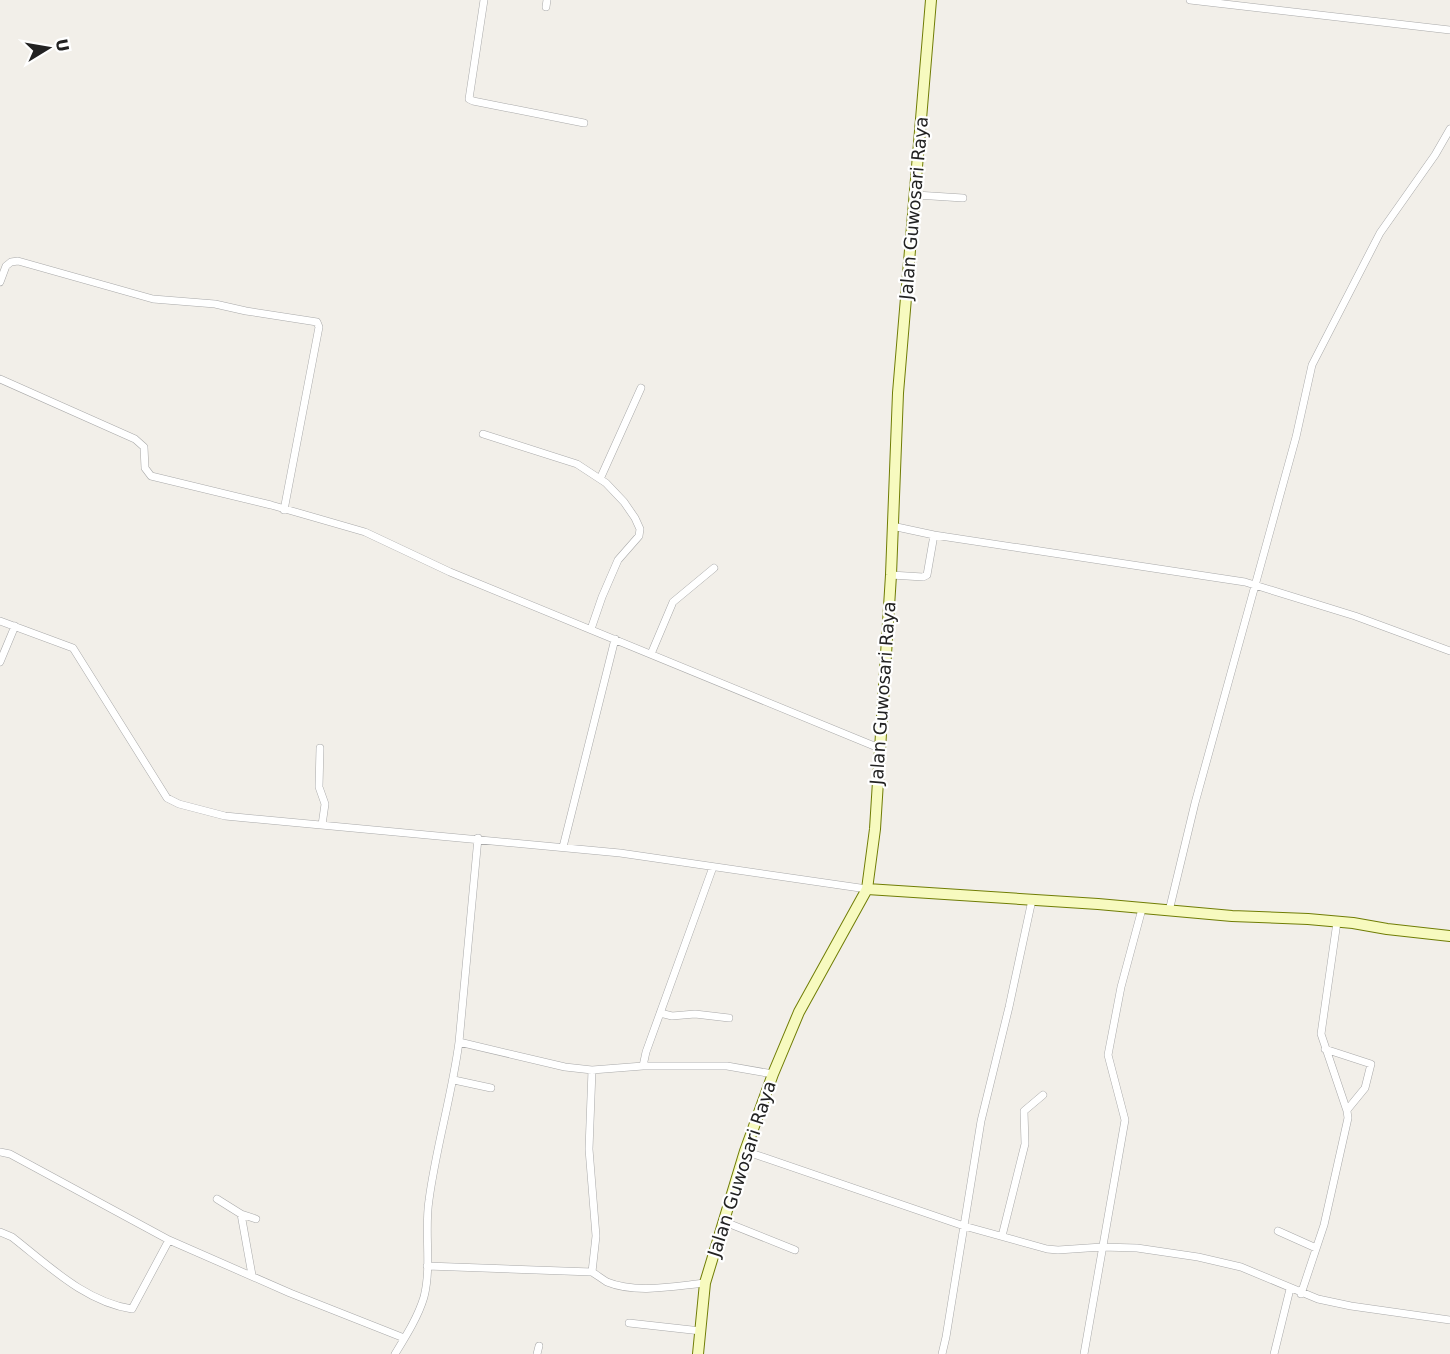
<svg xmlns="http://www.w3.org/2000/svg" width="1450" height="1354" font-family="'DejaVu Sans',sans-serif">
  <rect width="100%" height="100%" fill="#f2efe9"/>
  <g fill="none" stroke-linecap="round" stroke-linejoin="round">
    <g stroke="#a9a9a9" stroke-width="8">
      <path id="street" d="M 484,0 L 469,99 L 473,101 L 584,123
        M 1190,0 L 1450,30
        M 546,7 L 547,0
        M 916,195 L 963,198
        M 0,282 L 6,266 L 11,262 L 18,261 L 153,299 L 215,304 L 246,311 L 317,322 L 319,327 L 284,510
        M 0,379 L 135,439 L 144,447 L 145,468 L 151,476 L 271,505 L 365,532 L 450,572 L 879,748
        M 483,434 L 577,464 L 606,483 L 624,502 L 635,518 L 640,529 L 639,536 L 618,560 L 602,597 L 591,629
        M 600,479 L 641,388
        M 892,526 L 934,535 L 1245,582 L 1355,616 L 1450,651
        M 891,575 L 923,577 L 927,575 L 934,535
        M 0,621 L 73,648 L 167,798 L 179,804 L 225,816 L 620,853 L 867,889
        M 651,654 L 673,602 L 714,568
        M 0,662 L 15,626
        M 320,748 L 319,787 L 325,804 L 322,825
        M 478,838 L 459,1042 L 565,1067 L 592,1070 L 643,1066 L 727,1066 L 773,1074
        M 563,847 L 615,639
        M 1169,911 L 1195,803 L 1296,437 L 1312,365 L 1380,233 L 1435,155 L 1450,129
        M 660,1013 L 672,1016 L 695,1014 L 729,1018
        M 1325,1049 L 1371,1064 L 1365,1088 L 1347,1110
        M 643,1066 L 646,1052 L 713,867
        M 454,1080 L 491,1088
        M 745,1151 L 964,1226 L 1047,1249 L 1058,1250 L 1102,1247 L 1137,1248 L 1198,1257 L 1241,1267 L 1318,1299 L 1351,1306 L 1450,1320
        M 0,1152 L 10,1154 L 169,1240 L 290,1293 L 404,1338
        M 217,1199 L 241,1214 L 256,1219
        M 241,1214 L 252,1275
        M 725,1222 L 795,1250
        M 1278,1231 L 1316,1248
        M 0,1232 L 12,1237 C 48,1265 85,1302 132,1309 L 169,1240
        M 1002,1236 L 1025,1144 L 1024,1111 L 1043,1095
        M 427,1266 L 592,1272 C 597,1275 602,1279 607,1282 C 636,1294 675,1286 705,1283
        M 592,1272 L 596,1236 L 589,1149 L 592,1070
        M 1301,1294 L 1324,1225 L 1348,1118 L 1347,1111 L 1321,1034 L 1337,922
        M 629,1323 L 701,1331
        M 395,1354 C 406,1336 418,1317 424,1297 C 432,1265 424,1232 429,1200 C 436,1147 452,1095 459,1042
        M 537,1354 L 539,1346
        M 942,1354 L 946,1337 L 981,1121 L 1009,1007 L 1032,900
        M 1084,1354 L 1125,1120 L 1108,1055 L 1121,987 L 1142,909
        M 1274,1354 L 1290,1289"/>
    </g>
    <g stroke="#707d05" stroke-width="12">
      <path id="secondary" d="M 867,889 L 1098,904 L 1232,916 L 1308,919 L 1353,923 L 1387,929 L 1450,936
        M 698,1354 L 705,1283 L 745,1151 L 773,1074 L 799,1012 L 867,889 L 875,829 L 891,575 L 898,393 L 931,0"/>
    </g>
    <use href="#street" stroke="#fff" stroke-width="7"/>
    <use href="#secondary" stroke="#f7fabf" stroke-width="10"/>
  </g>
  <g text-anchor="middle" stroke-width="4.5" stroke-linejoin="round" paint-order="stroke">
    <g font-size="18" fill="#222" stroke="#fff">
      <text transform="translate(914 208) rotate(-85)" y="6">Jalan Guwosari Raya</text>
      <text transform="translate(883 693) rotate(-86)" y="6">Jalan Guwosari Raya</text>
      <text transform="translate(742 1169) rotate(-72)" y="6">Jalan Guwosari Raya</text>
    </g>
  </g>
  <g transform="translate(48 48) rotate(79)" stroke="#ffffff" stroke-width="4.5" paint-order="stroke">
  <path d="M0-4.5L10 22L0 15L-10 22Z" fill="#222222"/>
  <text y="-9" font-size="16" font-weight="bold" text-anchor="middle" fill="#222222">U</text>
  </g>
</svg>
